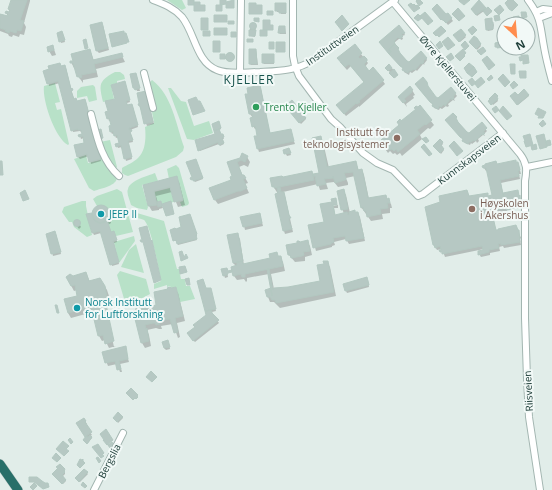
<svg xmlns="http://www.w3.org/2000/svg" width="552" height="490" font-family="'Open Sans',sans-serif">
  <rect width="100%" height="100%" fill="#e1ede9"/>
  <path fill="#b8e1c8" d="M 167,0 L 182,0 L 186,8 L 182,10 Z
    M 115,72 L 120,72 L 124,75 L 125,79 L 117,81 L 117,83 L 111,85 L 114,99 L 103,102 C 99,85 98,81 115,72 Z
    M 152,80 C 172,95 176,124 184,147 L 183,151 L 176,157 L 128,176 L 125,175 L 122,173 L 122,168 C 127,165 134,162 138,158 C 146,151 146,136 145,127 L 154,123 L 152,112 L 157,110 L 149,83 Z
    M 55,83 L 60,102 L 55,103 L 57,110 L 61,109 L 69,144 L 68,145 C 55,138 42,100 44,86 Z
    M 93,85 L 95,87 L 97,100 L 89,102 L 87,96 L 77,98 L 77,91 L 81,87 Z
    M 168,88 L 171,88 L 181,101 L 186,102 L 194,126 L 209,121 L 213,133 L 194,140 L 187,139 Z
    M 110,140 L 117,167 L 114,171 L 100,142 Z
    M 86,155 L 88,163 L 100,160 L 99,157 L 101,156 L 117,177 C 117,186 102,188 94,191 L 89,188 L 74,159 Z
    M 176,165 L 179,168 L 189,203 L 188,205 L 182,207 L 180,202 L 183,201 L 177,177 L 169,179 L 167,169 Z
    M 155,173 L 158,181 L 142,185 L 148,207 L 147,210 L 137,208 L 131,205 C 130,200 126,193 128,189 C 130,180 148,176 155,173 Z
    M 170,188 L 174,202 L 162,204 L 161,201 L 157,202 L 154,192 Z
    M 117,189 L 122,192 L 133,232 L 116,236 L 114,232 L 111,233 L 108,222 L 109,213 L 106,208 L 97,206 L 93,199 L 97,196 Z
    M 82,201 L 86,201 L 86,206 L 92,235 L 87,237 L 74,227 L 72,222 L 69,222 L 62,212 L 64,207 Z
    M 137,213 L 164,221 L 177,269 L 179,269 L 181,279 L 185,279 L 186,286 L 190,286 L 195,299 L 180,302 L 176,287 L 171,288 L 170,286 L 167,287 L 167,285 L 154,289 L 154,284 L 161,281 C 159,270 151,226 144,220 C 142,219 137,218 135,217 L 135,214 Z
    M 134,236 L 135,241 L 119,263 L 114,242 Z
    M 136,244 L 144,273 L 121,267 L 129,250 Z
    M 120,271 L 146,279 L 150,294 L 133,303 L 129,301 L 125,302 L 117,275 Z"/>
  <path fill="#0003" d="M 12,0 L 30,0 L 30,1 L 24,23 L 26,27 L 24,35 L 20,34 L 19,37 L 13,35 L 12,37 L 9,36 L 8,34 L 0,31 L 0,15 L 9,18 L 6,13 L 10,13 L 9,9 Z
    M 276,4 L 286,5 L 286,14 L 281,14 L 280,12 L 277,12 Z
    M 488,8 L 492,12 L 488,15 L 484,11 L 477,16 L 473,10 L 485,9 L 486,10 Z
    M 434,11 L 446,16 L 448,14 L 453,21 L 448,25 L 444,20 L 443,21 Z
    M 492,20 L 494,25 L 493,30 L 488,31 L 487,30 Z
    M 250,24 L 256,25 L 255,37 L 250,36 Z
    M 103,25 L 109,50 L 99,53 L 97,51 Z
    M 399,26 L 405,35 L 402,36 L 403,39 L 401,40 L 400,38 L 394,43 L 399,51 L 398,52 L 409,63 L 426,58 L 427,60 L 424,64 L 425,65 L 423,64 L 417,71 L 416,70 L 412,73 L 410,72 L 409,75 L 404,72 L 404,69 L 381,44 Z
    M 285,27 L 286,34 L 280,34 L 279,33 Z
    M 62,32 L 65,42 L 61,43 L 60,41 Z
    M 455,36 L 465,36 L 466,37 L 460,42 Z
    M 477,39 L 481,46 L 477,50 L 471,43 Z
    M 53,46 L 56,55 L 52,56 L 49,51 Z
    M 90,50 L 94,61 L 121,54 L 125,62 L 96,69 L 98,77 L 83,80 L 83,83 L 78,76 L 76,67 L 74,68 L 71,62 Z
    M 256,50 L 258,65 L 251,65 L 250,64 Z
    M 228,54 L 233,54 L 233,61 L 228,61 L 228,59 L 221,59 L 225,56 L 228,56 Z
    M 361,54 L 368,63 L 365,67 L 369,72 L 383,81 L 385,84 L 359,107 L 359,106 L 346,116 L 339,108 L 364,82 L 351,66 L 347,70 L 340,62 Z
    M 274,56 L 274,64 L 264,64 L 263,63 Z
    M 61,67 L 66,68 L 74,100 L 77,102 L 85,100 L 86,102 L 101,161 L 91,164 L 89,156 L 80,159 L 78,157 L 76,146 L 86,143 L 84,138 L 81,139 L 80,136 L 83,134 L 83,131 L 81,132 L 80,131 L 73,132 L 60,83 L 49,86 L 45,71 Z
    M 392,68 L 397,75 L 395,78 L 388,70 Z
    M 136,74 L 140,91 L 137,91 L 136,89 Z
    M 125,82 L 130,102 L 127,103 L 128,106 L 132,105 L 133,107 L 138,127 L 130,130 L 133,142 L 128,143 L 132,159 L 126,161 L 122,147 L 118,148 L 117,146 L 120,144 L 119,137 L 116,138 L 114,133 L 112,134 L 111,132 L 113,126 L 111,120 L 109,121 L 108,118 L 109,112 Z
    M 259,86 L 261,89 L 270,134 L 290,130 L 295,144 L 259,152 L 258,149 L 258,136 L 256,129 L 255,129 L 253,126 L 253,118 L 250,114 Z
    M 417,86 L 428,88 L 436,98 L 439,99 L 451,88 L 457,96 L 454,99 L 455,101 L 453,100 L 448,104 L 449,106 L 447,107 L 446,106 L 442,109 L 440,108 L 439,110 L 434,108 L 433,105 Z
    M 412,90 L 415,95 L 413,96 L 414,98 L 406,104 L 407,107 L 399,97 Z
    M 524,91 L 529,96 L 518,105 L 512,98 L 518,96 Z
    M 146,94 L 154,124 L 147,126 L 139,105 Z
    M 495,94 L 498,101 L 493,105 L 490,101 Z
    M 420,107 L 434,125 L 430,129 L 428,128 L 420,135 L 422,139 L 402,156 L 400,153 L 397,155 L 395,153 L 393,154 L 390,151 L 388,153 L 383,146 L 401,122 Z
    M 287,108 L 306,118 L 306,119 L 301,124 Z
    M 453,114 L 457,120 L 458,123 L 469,134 L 481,124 L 487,131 L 484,134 L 485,136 L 483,135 L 478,139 L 479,141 L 477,143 L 476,141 L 472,144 L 471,143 L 470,145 L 465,143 L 464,140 L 448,122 Z
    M 219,123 L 221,129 L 219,130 L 221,136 L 222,135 L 224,139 L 222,139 L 224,144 L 220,146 L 219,144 L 200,151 L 196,141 L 216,135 L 213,124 Z
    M 320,138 L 323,142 L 329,168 L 356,163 L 359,171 L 362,170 L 364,175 L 369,199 L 385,196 L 391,204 L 392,208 L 390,208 L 390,213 L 382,214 L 383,219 L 371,221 L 361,207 L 355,176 L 346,178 L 348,183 L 348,185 L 338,187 L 334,182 L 326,183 L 328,189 L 320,190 L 318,184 L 283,192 L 285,196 L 293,232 L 285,234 L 284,231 L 278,194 L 273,186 L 283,178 L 311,172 L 313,175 L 320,173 Z
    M 440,140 L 443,144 L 441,146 L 444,150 L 441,154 L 435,147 Z
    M 284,150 L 290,152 L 291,155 L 287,156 Z
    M 247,157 L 250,162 L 248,167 L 244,165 L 239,167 L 243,176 L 244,176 L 247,181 L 248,183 L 245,184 L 249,193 L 218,204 L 215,200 L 231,180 L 231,177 L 235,181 L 228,162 Z
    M 196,160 L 203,179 L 195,182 L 192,179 L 193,178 Z
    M 518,163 L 521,174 L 519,174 L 520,179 L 501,183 L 503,194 L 517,191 L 521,202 L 520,202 L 521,208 L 509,210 L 506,206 L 507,211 L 498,213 L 497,211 L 492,212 L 496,231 L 516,226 L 521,238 L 520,239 L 521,245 L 504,248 L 503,246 L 499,247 L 500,251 L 490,253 L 490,255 L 481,257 L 479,254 L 484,251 L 484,249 L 445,257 L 442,249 L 437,250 L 434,245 L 441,203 L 467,191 L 469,197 L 487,194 L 489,197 L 493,196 L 488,171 L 486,171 L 484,168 L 497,165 Z
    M 176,177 L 179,182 L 185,205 L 178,207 L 172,192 L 156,196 L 158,203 L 161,202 L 163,208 L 159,209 L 159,210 L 152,211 L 149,206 L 144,185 Z
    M 343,190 L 346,195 L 350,213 L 358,214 L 360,217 L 365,241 L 349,244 L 346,239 L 334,242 L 335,245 L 332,246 L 332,247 L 316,251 L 309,226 L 325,223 L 333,202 L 335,200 L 337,203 L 333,204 L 333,206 L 338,205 L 338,208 L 334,208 L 335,216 L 344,214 L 341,205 Z
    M 98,207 L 103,207 L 111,217 L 111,223 L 108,225 L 111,233 L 115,234 L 117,242 L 114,243 L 119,264 L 112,266 L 101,233 L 94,235 L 93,233 L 92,214 L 94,218 L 94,212 Z
    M 260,214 L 263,226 L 245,230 L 242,217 Z
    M 191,217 L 197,236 L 195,236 L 197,240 L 178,245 L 177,241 L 175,241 L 174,240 Z
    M 77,220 L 81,227 L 79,229 L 76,225 L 76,221 Z
    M 47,234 L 56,234 L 61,254 L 53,256 Z
    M 237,234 L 240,239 L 244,265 L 280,257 L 283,262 L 285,271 L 271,274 L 274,289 L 288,288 L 321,282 L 325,265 L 327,262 L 330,267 L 336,296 L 280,308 L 274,302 L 270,302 L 268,297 L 272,289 L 269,274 L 247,278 L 247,281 L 246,282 L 244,279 L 237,280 L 234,276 L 236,266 L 233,263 Z
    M 307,242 L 310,246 L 312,255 L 305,257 L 305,261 L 295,262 L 289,255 L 298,244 Z
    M 222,269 L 227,271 L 228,277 L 225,278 Z
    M 86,273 L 90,282 L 104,285 L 107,290 L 109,296 L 109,307 L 106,309 L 108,311 L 106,311 L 114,347 L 116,346 L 109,348 L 105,340 L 102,341 L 99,336 L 93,312 L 71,318 L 68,313 L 79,297 L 77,290 L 74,291 L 67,278 Z
    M 368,280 L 369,287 L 347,293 L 346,291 Z
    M 198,282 L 206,289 L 211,291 L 216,311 L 212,312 L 213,315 L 219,323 L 195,342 L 189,336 L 207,315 Z
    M 175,288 L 178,293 L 185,321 L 177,323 L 180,337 L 178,338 L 173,324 L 161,326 L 162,329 L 159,329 L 156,328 L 147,330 L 149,335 L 151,346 L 145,348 L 142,343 L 140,310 L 158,306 Z
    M 169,344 L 170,349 L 166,350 L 164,348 Z
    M 125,348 L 129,362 L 120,364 L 122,372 L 120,372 L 117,364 L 108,366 L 103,353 Z
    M 122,417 L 123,418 L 118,423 L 115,418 Z
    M 84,419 L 87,424 L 85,425 L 92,435 L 90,436 L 92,438 L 88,443 L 87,437 L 77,423 Z
    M 65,470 L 65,474 L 62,477 L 66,481 L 63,484 L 54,475 Z
    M 84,470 L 88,474 L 80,482 L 77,480 Z"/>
  <path fill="#b6c8c3" stroke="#b3c8c1" d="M 11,0 L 27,0 L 20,20 L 24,21 L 21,31 L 17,30 L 16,33 L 10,31 L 9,33 L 5,31 L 6,30 L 0,28 L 0,14 L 8,16 L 8,14 L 5,13 L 6,11 L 9,12 L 10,10 L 8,9 Z
    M 188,0 L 194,0 L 194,5 L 188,5 Z
    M 220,0 L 226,0 L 226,2 L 234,0 L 234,8 L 226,8 L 226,4 L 220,5 Z
    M 417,0 L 420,0 L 423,3 L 419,6 L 416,1 Z
    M 459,0 L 470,0 L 464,5 L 459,1 Z
    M 479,0 L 486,8 L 476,15 L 471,9 Z
    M 508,0 L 513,0 L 518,5 L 512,11 L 509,9 L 505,3 Z
    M 194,2 L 200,2 L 200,5 L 205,5 L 205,11 L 194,11 Z
    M 249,3 L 256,3 L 256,5 L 262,5 L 262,14 L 249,14 Z
    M 275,3 L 286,3 L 286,13 L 279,13 L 279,11 L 275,11 Z
    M 411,3 L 413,5 L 414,4 L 416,6 L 417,5 L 420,8 L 414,12 L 408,5 Z
    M 437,4 L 446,14 L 448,13 L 452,18 L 446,23 L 442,19 L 441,20 L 432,9 Z
    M 216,5 L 222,5 L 222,11 L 216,11 Z
    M 500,5 L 504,10 L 499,15 L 494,10 Z
    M 488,7 L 492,11 L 487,16 L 483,11 Z
    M 458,8 L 465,16 L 459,21 L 452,14 Z
    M 267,11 L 273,11 L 273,15 L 267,15 Z
    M 425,12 L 433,21 L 428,25 L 420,16 Z
    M 521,12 L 526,12 L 527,17 L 522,18 Z
    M 418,14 L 422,18 L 418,21 L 414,18 Z
    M 214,15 L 227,15 L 227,22 L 214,22 Z
    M 342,15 L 349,24 L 342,31 L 335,22 Z
    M 499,15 L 500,20 L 495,21 L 494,16 Z
    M 519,16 L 519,20 L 523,20 L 523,24 L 511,24 L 511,20 L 513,20 L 513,17 Z
    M 201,18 L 208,18 L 208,30 L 201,30 Z
    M 254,18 L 259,18 L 259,22 L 254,21 Z
    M 492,18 L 492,23 L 493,22 L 493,29 L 486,30 L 485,19 Z
    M 263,20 L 270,20 L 270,25 L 273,25 L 273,30 L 263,30 Z
    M 228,21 L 234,21 L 234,24 L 228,24 Z
    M 102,22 L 108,48 L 96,51 L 90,25 Z
    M249.5 26a3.5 3.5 0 1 1 7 0a3.5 3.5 0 1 1-7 0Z
    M 399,25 L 405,33 L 403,34 L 402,33 L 401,34 L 403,36 L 400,39 L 398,37 L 394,41 L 395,44 L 389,49 L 391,52 L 389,54 L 379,42 Z
    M 279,26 L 285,26 L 285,33 L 278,33 Z
    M 441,26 L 446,31 L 439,37 L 437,35 L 436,36 L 433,33 Z
    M 473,26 L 477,30 L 472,35 L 468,30 Z
    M 214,28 L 227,28 L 227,35 L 214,35 Z
    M 461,29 L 466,35 L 459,42 L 453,35 Z
    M 249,30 L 256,30 L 255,36 L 249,36 Z
    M 260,30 L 267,30 L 267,36 L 260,36 Z
    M 62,31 L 65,40 L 59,42 L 57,33 Z
    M 124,31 L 124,33 L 126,33 L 129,42 L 127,42 L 127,43 L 112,47 L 109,34 Z
    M 203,31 L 210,31 L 210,36 L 203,36 Z
    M 231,32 L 236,32 L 236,37 L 231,37 Z
    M 474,36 L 477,38 L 481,44 L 476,49 L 469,42 Z
    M 448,37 L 455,45 L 448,50 L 442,42 Z
    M 86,39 L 88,48 L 85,49 L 83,40 Z
    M 247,39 L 253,39 L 253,42 L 247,42 Z
    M 213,41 L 220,41 L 220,52 L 213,52 Z
    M 440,41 L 443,46 L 439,49 L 436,45 Z
    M 465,41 L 469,46 L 465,50 L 461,45 Z
    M 503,41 L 504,47 L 497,48 L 497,47 L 495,47 L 495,43 Z
    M 269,42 L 274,42 L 274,49 L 269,49 Z
    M 276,42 L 285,42 L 285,52 L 276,52 Z
    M 355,44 L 362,53 L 358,57 L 360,59 L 364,56 L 367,59 L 367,61 L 364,64 L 369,71 L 373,67 L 384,80 L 359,101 L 360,102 L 357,104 L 356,103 L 344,114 L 336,105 L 364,82 L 349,64 L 345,67 L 337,58 Z
    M 395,44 L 399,48 L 398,49 L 400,53 L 407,61 L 409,62 L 421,51 L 427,58 L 423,61 L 424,62 L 422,64 L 421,63 L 415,70 L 414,69 L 411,71 L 409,71 L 408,73 L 402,70 L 403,68 L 400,66 L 389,54 L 391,52 L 389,49 Z
    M 53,45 L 54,50 L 48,52 L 47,47 Z
    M 483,47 L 486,51 L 481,55 L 477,51 Z
    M 90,49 L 93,60 L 122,53 L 123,57 L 94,64 L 96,72 L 81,75 L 82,77 L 79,78 L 79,76 L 77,77 L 73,63 L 70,63 L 70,61 L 73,61 L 71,54 Z
    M 249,49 L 256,49 L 257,64 L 249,64 Z
    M 463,49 L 466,53 L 464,55 L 465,56 L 460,61 L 455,56 Z
    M225.5 57a4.5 4.5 0 1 1 9 0a4.5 4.5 0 1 1-9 0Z
    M 451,53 L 454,58 L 450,61 L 446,57 Z
    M 220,54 L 225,54 L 225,59 L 220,59 Z
    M 262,54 L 274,54 L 274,63 L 262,63 Z
    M 521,55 L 528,55 L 529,63 L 523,64 L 523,60 L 520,61 L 519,57 L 521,57 Z
    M 487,56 L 495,65 L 489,70 L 482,60 Z
    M 60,63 L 61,66 L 65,65 L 71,89 L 72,88 L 73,90 L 71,91 L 74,99 L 76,98 L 77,101 L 85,99 L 101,159 L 89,162 L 87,154 L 77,157 L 74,145 L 84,143 L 83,136 L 79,137 L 78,135 L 82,134 L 81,130 L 78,130 L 78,129 L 71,131 L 58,81 L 47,84 L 43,71 L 49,69 L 48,66 Z
    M 469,63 L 474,67 L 467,73 L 464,68 Z
    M 389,64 L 392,68 L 388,71 L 385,68 Z
    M 510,64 L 515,64 L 515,74 L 511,74 Z
    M 474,67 L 477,72 L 472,77 L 467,73 Z
    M 394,69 L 398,75 L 394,78 L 389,73 Z
    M 519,71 L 526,71 L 526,78 L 520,78 Z
    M 136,73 L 140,88 L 135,90 L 134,88 L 133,88 L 130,74 Z
    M 503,74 L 510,82 L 505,87 L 498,79 Z
    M 491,75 L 493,78 L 489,81 L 487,79 Z
    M 423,77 L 427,82 L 428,86 L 436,97 L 438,98 L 451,87 L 456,93 L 453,97 L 454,98 L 452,100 L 451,98 L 445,106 L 444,104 L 441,107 L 439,106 L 438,109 L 432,106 L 433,104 L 430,102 L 415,84 Z
    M 481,77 L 485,82 L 478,88 L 475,84 L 476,83 L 475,82 Z
    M 472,78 L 476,83 L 472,86 L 468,81 Z
    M 125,81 L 130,100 L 126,101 L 127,105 L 132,104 L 138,125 L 129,128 L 129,130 L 131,129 L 132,131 L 130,132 L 133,140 L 128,141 L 132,157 L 124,159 L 121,145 L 116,147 L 115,144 L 119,143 L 117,135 L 114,136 L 113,131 L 110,132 L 109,126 L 111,125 L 109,118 L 107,119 L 105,112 L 108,111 L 105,101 L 115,99 L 111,85 Z
    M 514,81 L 518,85 L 513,89 L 510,85 Z
    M 260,85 L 270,133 L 291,129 L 294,141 L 257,149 L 254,136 L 257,136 L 256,130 L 255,126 L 252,127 L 250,118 L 253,117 L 252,114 L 249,114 L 245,94 L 248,94 L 247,88 Z
    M 410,86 L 413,90 L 411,91 L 412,92 L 404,99 L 406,101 L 403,103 L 398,97 Z
    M 524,89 L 529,95 L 517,105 L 510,96 L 515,92 L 518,95 Z
    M 146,91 L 153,122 L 144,124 L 140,106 L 138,105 L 139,103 L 137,93 Z
    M 495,93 L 498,96 L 497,97 L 498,99 L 491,105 L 488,101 L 490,100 L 489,99 Z
    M 196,97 L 198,101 L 200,101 L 205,111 L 193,115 L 188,100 Z
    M 292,100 L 306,118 L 299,123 L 285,106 Z
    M 420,105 L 432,120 L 426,125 L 425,124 L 417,130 L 420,134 L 398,152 L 396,149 L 394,151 L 392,149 L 390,150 L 387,147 L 384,149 L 382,146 L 384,144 L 381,140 L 399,125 L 397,122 L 400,119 L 401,121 L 416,109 L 414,108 L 416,106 L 418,107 Z
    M 496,106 L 499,110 L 495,113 L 492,109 Z
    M 503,106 L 512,116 L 507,120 L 499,111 Z
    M 538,108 L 546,112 L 543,118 L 538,118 L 539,116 L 535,114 Z
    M 453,113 L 457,117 L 456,118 L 458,122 L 467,132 L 469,133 L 482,122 L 487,128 L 483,132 L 485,133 L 483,135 L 482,134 L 475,141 L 474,140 L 471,142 L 469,142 L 468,144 L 462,141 L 463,139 L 460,137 L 445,120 Z
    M 543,120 L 546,124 L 542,127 L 539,124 Z
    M 219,121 L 221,128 L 214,131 L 212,124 Z
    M 101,129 L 103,138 L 99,139 L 97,130 Z
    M 219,129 L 221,134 L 223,134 L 224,137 L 222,138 L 224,143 L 219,145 L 218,142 L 198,151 L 195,140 L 215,134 L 214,131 Z
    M 530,134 L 533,145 L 526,147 L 524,141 L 525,141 L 523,136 Z
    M 544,134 L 547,147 L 540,149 L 536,136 Z
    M 321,136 L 327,167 L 356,161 L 358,170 L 362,169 L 368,198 L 386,195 L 387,199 L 389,198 L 390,203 L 387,203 L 388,208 L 380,209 L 381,214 L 367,217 L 366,211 L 364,211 L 363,207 L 361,208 L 353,172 L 344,173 L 346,179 L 345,180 L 335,183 L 333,176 L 333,178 L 324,179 L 326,184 L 317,186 L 315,176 L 313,176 L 313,174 L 319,173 L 312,138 Z
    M 426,137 L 429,141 L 426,143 L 422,139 Z
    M 440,139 L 443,142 L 441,145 L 444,149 L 440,153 L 433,146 Z
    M 550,140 L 551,145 L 547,146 L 546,141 Z
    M 454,141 L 463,151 L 457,156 L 454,152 L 449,146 Z
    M 424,144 L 432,154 L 429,156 L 421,147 Z
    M 536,144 L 537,149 L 532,150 L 531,146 Z
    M 289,148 L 291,153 L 284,154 L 283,150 Z
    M 242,153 L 248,156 L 245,162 L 241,160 L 237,162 L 242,175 L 244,175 L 246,178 L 243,179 L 247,188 L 241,191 L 238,191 L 214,200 L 209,188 L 231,180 L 230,177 L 232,176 L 227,162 L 240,158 Z
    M 196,159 L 203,178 L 193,181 L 193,179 L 191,180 L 190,178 L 192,177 L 186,162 Z
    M 516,160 L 516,162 L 518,162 L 520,170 L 518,171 L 519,176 L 500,180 L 506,208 L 495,210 L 495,208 L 491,209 L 496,230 L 498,230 L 498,229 L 516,225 L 518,230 L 519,230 L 520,242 L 501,245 L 501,243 L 498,244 L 499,248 L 489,250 L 489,252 L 478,255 L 478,251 L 483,250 L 482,246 L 442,254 L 442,252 L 440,252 L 439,250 L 441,250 L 440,246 L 435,248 L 434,245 L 433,245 L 425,207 L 440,202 L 439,196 L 467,190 L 469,196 L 488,193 L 488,196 L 492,195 L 486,168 L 483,168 L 482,166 L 485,165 L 485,164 L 496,161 L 497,164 Z
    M 0,161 L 2,161 L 3,175 L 0,175 Z
    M 312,171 L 314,180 L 274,188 L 274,186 L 272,187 L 270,178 L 282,176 L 283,177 Z
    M 177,176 L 183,200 L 174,202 L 170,187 L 154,191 L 157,205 L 148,206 L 143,185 Z
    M 280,187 L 281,192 L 284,192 L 289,215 L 291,218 L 289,218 L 289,221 L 292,229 L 283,231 L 275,194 L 278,193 L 277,188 Z
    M 344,189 L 348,209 L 341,210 L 337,191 Z
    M 25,190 L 29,199 L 23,201 L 20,193 Z
    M 518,190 L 519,196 L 520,195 L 521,207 L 507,210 L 503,193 Z
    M 336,198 L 337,205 L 333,205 L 335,215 L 347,212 L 348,215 L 349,215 L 349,212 L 355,210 L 355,212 L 358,212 L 364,238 L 346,241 L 345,236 L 333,238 L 334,242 L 331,243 L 331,244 L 313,248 L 308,225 L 324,222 L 320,204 L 332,202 L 331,199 Z
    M 161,201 L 162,206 L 158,207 L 157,202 Z
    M 171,201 L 174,214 L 166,216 L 162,204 Z
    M92 214a9 9 0 1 1 18 0a9 9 0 1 1-18 0Z
    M 92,213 L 94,220 L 100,223 L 107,220 L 111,232 L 114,231 L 117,240 L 113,241 L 119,262 L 110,265 L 100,231 L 92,233 L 86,214 Z
    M 260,213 L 262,223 L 243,227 L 240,217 Z
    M 190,214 L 197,234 L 196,235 L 197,239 L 177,244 L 176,240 L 173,241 L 170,230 L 175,228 L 176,229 L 181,227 L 179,217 Z
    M73.5 223a3.5 3.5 0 1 1 7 0a3.5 3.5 0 1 1-7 0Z
    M 147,226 L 151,241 L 152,240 L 161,280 L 154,283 L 143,242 L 141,242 L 140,240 L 142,240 L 139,228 Z
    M 55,231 L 61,252 L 51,254 L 46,234 Z
    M 238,233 L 243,261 L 233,263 L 227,235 Z
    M 308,240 L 310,251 L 303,252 L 304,255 L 302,256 L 291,258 L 290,255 L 288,255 L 286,245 L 297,243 L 297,241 L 299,241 L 300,242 Z
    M 182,251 L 184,257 L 186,254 L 188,258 L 181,261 L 179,252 Z
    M 277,252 L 278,256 L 281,256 L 283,266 L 245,274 L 245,277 L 242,277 L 241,274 L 233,276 L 231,267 L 237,265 L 237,262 L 242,261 L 243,264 L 270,258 L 269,254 Z
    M 323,261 L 328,261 L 334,292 L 276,303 L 275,300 L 272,300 L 270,297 L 267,297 L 265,290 L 271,288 L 272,296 L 267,269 L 269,269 L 273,290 L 274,288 L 288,287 L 320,281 L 317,265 L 324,264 Z
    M 185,266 L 187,272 L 180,274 L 179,267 Z
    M 227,268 L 228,271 L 232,270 L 232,272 L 228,273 L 227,275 L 223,276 L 221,269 Z
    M 86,272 L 89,281 L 100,278 L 105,286 L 107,298 L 106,304 L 103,304 L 104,307 L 106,306 L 107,309 L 114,341 L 105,344 L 103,335 L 98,336 L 91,307 L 68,313 L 64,299 L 77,296 L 75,285 L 71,286 L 66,277 L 70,274 L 73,276 Z
    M 367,277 L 369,285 L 345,291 L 343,284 Z
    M 189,278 L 190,285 L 187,285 L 185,279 Z
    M 203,279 L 206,288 L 211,288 L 216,309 L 205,311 L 197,281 Z
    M 170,287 L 171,288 L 176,287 L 183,316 L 175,318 L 178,332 L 174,333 L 170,319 L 159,321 L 160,324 L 156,325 L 155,323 L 153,323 L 145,325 L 146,329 L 147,328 L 149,341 L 141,343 L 133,311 L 136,310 L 136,308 L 140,307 L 140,309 L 156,305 L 154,292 L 168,289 L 167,288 Z
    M 55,305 L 57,305 L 59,313 L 57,313 Z
    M 211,310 L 212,313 L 219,320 L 193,341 L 187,333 L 195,327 L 193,325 L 206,315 L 205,311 Z
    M 168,340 L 170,347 L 164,348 L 162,342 Z
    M 126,346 L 128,359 L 119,361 L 121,369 L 117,370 L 115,361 L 105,363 L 102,352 Z
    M 151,371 L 157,377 L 152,382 L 146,377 Z
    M 131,388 L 138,395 L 137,396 L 138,397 L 136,399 L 135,398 L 133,400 L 126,393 Z
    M 118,412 L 123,417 L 117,422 L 113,418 Z
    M 84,418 L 86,421 L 85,422 L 92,432 L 85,437 L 76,423 Z
    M 106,429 L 113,440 L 107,445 L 103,440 L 104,440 L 100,434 Z
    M 90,435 L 92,437 L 87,444 L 83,440 L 86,436 L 88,437 Z
    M 70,438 L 73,442 L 71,444 L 68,440 Z
    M 63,441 L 69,446 L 66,449 L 69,451 L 64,456 L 56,449 Z
    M 112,442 L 114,445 L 110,448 L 108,445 Z
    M 98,444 L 104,453 L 102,455 L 104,456 L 101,458 L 92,447 Z
    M 56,453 L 61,458 L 57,462 L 52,458 Z
    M 98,457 L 101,461 L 99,463 L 96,458 Z
    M 80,459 L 82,460 L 83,459 L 83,461 L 85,463 L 80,468 L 77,465 Z
    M 60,464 L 65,469 L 64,471 L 65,472 L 62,475 L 66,480 L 62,484 L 52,474 L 58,468 L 56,467 Z
    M 84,469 L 88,472 L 79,482 L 75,478 Z
    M 29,477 L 37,477 L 42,481 L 38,485 L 34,482 L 29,482 Z
    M 42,481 L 45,483 L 48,483 L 49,487 L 43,489 L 38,485 Z
    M 83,482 L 87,486 L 85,488 L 81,485 Z
    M 34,483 L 37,486 L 33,490 L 30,487 Z"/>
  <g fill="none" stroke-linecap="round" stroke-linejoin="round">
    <g stroke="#a3b6b1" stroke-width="8">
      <path id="minor" d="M 153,0 C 164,4 174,8 182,17 C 195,33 196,62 217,70 C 229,75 246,72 260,72 C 280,71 296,71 313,60 L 395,0
        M 293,0 L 293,56 L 295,66 L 299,76 L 331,119 L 340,127 L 363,153 L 377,163 L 393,170 L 418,196 L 423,194 L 503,133
        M 528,0 C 542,19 540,26 544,47 C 546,59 549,70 552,81
        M 393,2 L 520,154 C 527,163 527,170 525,181 L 525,318 L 527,379 L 529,417 L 540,490
        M 536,12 L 543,9 L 552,10
        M 539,18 L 552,13
        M 240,72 L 241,0
        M 144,73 L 153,108
        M 91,114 C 97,137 101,160 119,176
        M 527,167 L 552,162
        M 94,490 L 123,433"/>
    </g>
    <g stroke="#c1cac8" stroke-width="10">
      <path id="highway" d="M 0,464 L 18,490"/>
    </g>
    <use href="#minor" stroke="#fff" stroke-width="6"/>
    <use href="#highway" stroke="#286f69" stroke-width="9"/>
  </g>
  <circle fill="#2e9e5b" stroke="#f2f9f7" stroke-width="1.5" cx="256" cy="107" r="4"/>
  <g fill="#8d6e63" stroke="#f2f9f7" stroke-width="1.5">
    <circle cx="397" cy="138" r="4"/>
    <circle cx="472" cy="209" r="4"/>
  </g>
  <g fill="#0f9aa8" stroke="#f2f9f7" stroke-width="1.5">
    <circle cx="101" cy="214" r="4"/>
    <circle cx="77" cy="308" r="4"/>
  </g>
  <g text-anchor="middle" stroke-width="4" stroke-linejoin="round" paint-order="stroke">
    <g font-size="10" fill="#20403b" stroke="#f2f9f7">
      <text transform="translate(332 45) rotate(-35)" y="4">Instituttveien</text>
      <text transform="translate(448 68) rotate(50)" y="4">Øvre Kjellerstuvei</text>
      <text transform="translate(469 159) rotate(-37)" y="4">Kunnskapsveien</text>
      <text transform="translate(528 391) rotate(-93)" y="4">Riisveien</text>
      <text transform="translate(109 461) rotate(-63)" y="4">Bergslia</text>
    </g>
    <g font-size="10" fill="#27864d" stroke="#f2f9f7" text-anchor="start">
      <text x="264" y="111">Trento Kjeller</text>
    </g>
    <g font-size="10" fill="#785e54" stroke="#f2f9f7" text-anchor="end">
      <text x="389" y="136">Institutt for<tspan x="389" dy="12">teknologisystemer</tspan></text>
      <text x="480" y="207" text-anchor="start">Høyskolen<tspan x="480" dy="12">i Akershus</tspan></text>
    </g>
    <g font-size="10" fill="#0d838f" stroke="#f2f9f7" text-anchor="start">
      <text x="109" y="218">JEEP II</text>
      <text x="85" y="306">Norsk Institutt<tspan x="85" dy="12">for Luftforskning</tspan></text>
    </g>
    <g font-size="12" letter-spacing="1" fill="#19544d" stroke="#f2f9f7">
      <text x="249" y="84">KJELLER</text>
    </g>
  </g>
  <g transform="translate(516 36) rotate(154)"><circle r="19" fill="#f2f9f7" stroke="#9eafac"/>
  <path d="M0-3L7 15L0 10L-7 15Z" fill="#ff8d4e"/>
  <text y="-6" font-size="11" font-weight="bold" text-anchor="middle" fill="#20403b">N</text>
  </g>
</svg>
